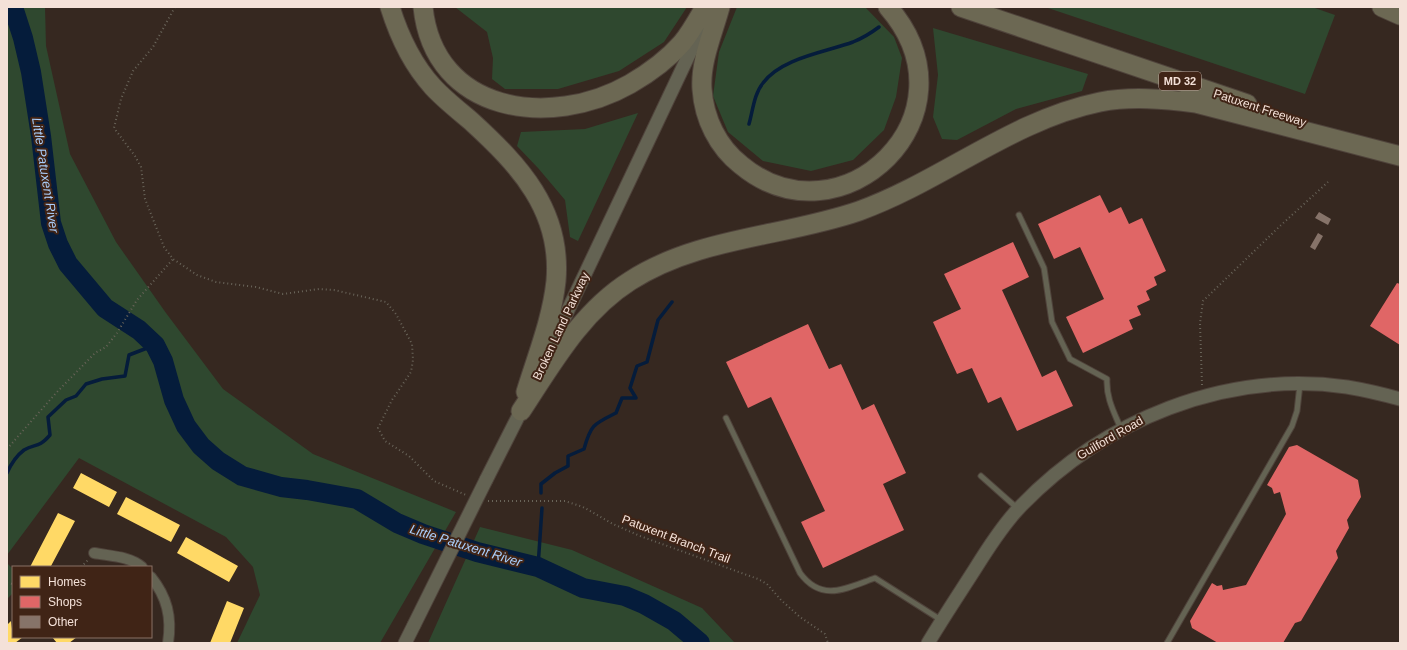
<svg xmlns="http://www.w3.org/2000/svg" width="1407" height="650" font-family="Arial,sans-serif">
  <rect width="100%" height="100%" fill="#362820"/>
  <path fill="#2f482f" d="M 7,7 L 45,7 L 46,46 L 70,154 L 116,242 L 166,313 L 223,389 L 313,454 L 456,512 L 380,643 L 237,643 L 260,595 L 253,567 L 226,537 L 79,458 L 7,555 Z
    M 455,7 L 687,7 L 664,42 L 619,71 L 558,89 L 505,89 L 492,79 L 493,58 L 487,32 Z
    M 737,7 L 865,7 L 894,37 L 902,58 L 896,97 L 884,130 L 853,160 L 811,171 L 763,161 L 728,132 L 713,96 L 719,52 Z
    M 1045,7 L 1312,7 L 1335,15 L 1305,94 Z
    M 933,28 L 1088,74 L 1082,91 L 1016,109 L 957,140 L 942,139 L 933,117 L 938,75 Z
    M 638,113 L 578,241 L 570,237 L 565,200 L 538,168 L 517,146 L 521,132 L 585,129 Z
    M 480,527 L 572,550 L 702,608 L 735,643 L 428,643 Z
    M 7,563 L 13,569 L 13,593 L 7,599 Z"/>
  <path fill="#ffd966" d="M 81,473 L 117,492 L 109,507 L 73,488 Z
    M 126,497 L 180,525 L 171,542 L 117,514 Z
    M 58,513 L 75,521 L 51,566 L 30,567 Z
    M 186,537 L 238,566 L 229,582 L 177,553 Z
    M 227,601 L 244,608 L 230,643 L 210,643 Z
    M 11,621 L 13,637 L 23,637 L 15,643 L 7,643 L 7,625 Z
    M 52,637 L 77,637 L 69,643 L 57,643 Z"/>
  <path fill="#e06666" d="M 1100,195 L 1109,213 L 1121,207 L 1129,224 L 1142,218 L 1166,271 L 1154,277 L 1157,285 L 1146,291 L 1150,300 L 1137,306 L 1141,315 L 1129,320 L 1133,329 L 1083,353 L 1066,317 L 1104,299 L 1080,247 L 1054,259 L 1038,224 Z
    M 1013,242 L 1029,277 L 1002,290 L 1042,377 L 1056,370 L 1073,406 L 1017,431 L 1001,397 L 988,403 L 972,368 L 957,374 L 933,322 L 961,309 L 944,274 Z
    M 1397,283 L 1400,284 L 1400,345 L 1370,326 Z
    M 808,324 L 829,369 L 841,364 L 862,410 L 874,404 L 906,473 L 883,484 L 904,530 L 823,568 L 801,522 L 825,511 L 771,397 L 748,408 L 726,362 Z
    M 1297,445 L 1358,480 L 1361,497 L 1347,520 L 1349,528 L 1336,551 L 1338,558 L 1301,621 L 1295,623 L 1283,643 L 1218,643 L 1192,628 L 1190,621 L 1212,583 L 1217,586 L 1222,585 L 1223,590 L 1246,585 L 1286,514 L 1280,492 L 1274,494 L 1272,488 L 1267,485 L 1289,447 Z"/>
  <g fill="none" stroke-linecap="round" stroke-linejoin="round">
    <path stroke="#051c3b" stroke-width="3.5" d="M 7,23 L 17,20
      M 749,124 C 753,110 754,94 763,83 C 781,58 826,52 853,42 C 863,38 871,33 879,27
      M 7,473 C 11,464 16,456 24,450 C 35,443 38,449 50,435 L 48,417 L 66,400 L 76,396 L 86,384 L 102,379 L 125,376 L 129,355 L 155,345
      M 541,493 L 541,484 L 555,473 L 568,466 L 568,456 L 584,449 C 591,424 594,424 616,413 L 622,398 L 636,398 L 630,388 L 637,366 L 647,362 L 658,320 L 672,302
      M 538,567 L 542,508"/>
    <path stroke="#051c3b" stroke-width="20" d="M 13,7 L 23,38 L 31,72 L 41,136 L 51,223 L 58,244 L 68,264 L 105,308 L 139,330 L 155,345 L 163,361 L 174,400 L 186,426 L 201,446 L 218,461 L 242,476 L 281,487 L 307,490 L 357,499 L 397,523 L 423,534 L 477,552 L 538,567 L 583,588 L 625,596 L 644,604 L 674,621 L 700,643"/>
  </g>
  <path fill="#867369" d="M 1319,212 L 1331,219 L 1328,225 L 1315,218 Z
    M 1318,233 L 1323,236 L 1315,250 L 1310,247 Z"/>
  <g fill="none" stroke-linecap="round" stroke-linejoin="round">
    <g stroke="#4f433b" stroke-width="7">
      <path id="service" d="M 1019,215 L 1044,268 L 1052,322 L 1070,359 L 1107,379 C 1106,398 1114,412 1121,429
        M 726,418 L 800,573 C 822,603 847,588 875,578 L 941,620
        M 981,476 L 1017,508
        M 1167,643 L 1292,426 L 1297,411 L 1300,384"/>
    </g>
    <g stroke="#4f433b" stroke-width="12">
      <path id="minor" d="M 94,553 C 109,556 130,556 142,567
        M 151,577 C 167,597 172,617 168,643"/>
    </g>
    <g stroke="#4f433b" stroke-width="15">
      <path id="tertiary" d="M 542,365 L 703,25
        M 486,480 L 524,405
        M 405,643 L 414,625
        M 928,643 C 943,618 959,594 975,569 C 988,548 1002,526 1019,508 C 1103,420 1225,370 1347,387 C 1365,390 1382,394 1400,399"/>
    </g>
    <g stroke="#4f433b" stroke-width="21">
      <path id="motorway" d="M 390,7 C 399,36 412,64 433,87 C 444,99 458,110 471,121 C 519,165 562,210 556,281 C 552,319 537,356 526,392
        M 423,7 C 434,114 551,129 630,84 C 649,73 668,59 682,43 C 691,32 698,19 705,7
        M 720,7 C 713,33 700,62 702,89 C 704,119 718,147 741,165 C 841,248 982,115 888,7
        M 961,7 L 1247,104
        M 1382,7 L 1400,15
        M 521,411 C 552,364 581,312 630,281 C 698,237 784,237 859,211 C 942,181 1012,120 1100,102 C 1131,96 1164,99 1196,103 L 1400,156"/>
    </g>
    <path stroke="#696459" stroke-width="2" stroke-dasharray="1 3" stroke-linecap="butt" d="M 175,7 L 153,47 L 133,71 L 121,99 L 114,128 L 135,156 L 141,167 L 145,199 L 164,247 L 173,259 L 197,275 L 216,282 L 256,287 L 283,294 L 319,289 L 334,290 L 386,302 L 396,314 L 412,344 L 413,360 L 411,372 L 392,400 L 378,428 L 385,441 L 409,456 L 434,481 L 466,495
      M 1202,385 L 1200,323 L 1203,301 L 1280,226 L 1328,182
      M 7,449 L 56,393 L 95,353 L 106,347 L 117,333 L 137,300 L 173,259
      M 488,501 L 565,501 L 583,507 L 613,524 L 640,536 L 758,579 L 767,584 L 781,600 L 800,617 L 825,634 L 828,643
      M 81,567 L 88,560
      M 7,583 L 13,584"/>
    <use href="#service" stroke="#646353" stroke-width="5"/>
    <use href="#minor" stroke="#646353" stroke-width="10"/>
    <use href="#tertiary" stroke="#646353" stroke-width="13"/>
    <use href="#motorway" stroke="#6c6853" stroke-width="19"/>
    <g stroke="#4f433b" stroke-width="15" stroke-linecap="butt">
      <path id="tertiary-bridge" d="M 414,625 L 486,480"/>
    </g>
    <use href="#tertiary-bridge" stroke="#646353" stroke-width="13"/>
  </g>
  <g text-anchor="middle" stroke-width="4" stroke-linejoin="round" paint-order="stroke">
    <rect fill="#402416" stroke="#bea89e" stroke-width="1" x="1159" y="72" width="42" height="18" rx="3"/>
    <g font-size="11" font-weight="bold" fill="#f4e1d8">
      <text x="1180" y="85">MD 32</text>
    </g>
    <g font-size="12" fill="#f4e1d8" stroke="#402416">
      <text transform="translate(1260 108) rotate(18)" y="4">Patuxent Freeway</text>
      <text transform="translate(561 326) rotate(-65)" y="4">Broken Land Parkway</text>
      <text transform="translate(1110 438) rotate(-30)" y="4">Guilford Road</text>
      <text transform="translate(676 539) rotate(21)" y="4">Patuxent Branch Trail</text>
    </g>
    <g font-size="13" font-style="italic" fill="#aacffc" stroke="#402416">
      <text transform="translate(46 175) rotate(81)" y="5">Little Patuxent River</text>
      <text transform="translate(466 545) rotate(17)" y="5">Little Patuxent River</text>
    </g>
  </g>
  <rect width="1407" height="650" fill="none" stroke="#f4e1d8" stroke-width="16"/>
  <rect x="12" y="566" width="140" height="72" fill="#402416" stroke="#887064"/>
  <rect x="20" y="576" width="20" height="12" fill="#ffd966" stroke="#887064"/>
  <text x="48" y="586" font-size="12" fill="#f4e1d8">Homes</text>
  <rect x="20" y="596" width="20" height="12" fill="#e06666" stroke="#887064"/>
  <text x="48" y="606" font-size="12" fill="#f4e1d8">Shops</text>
  <rect x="20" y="616" width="20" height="12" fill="#867369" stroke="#887064"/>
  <text x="48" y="626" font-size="12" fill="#f4e1d8">Other</text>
</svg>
